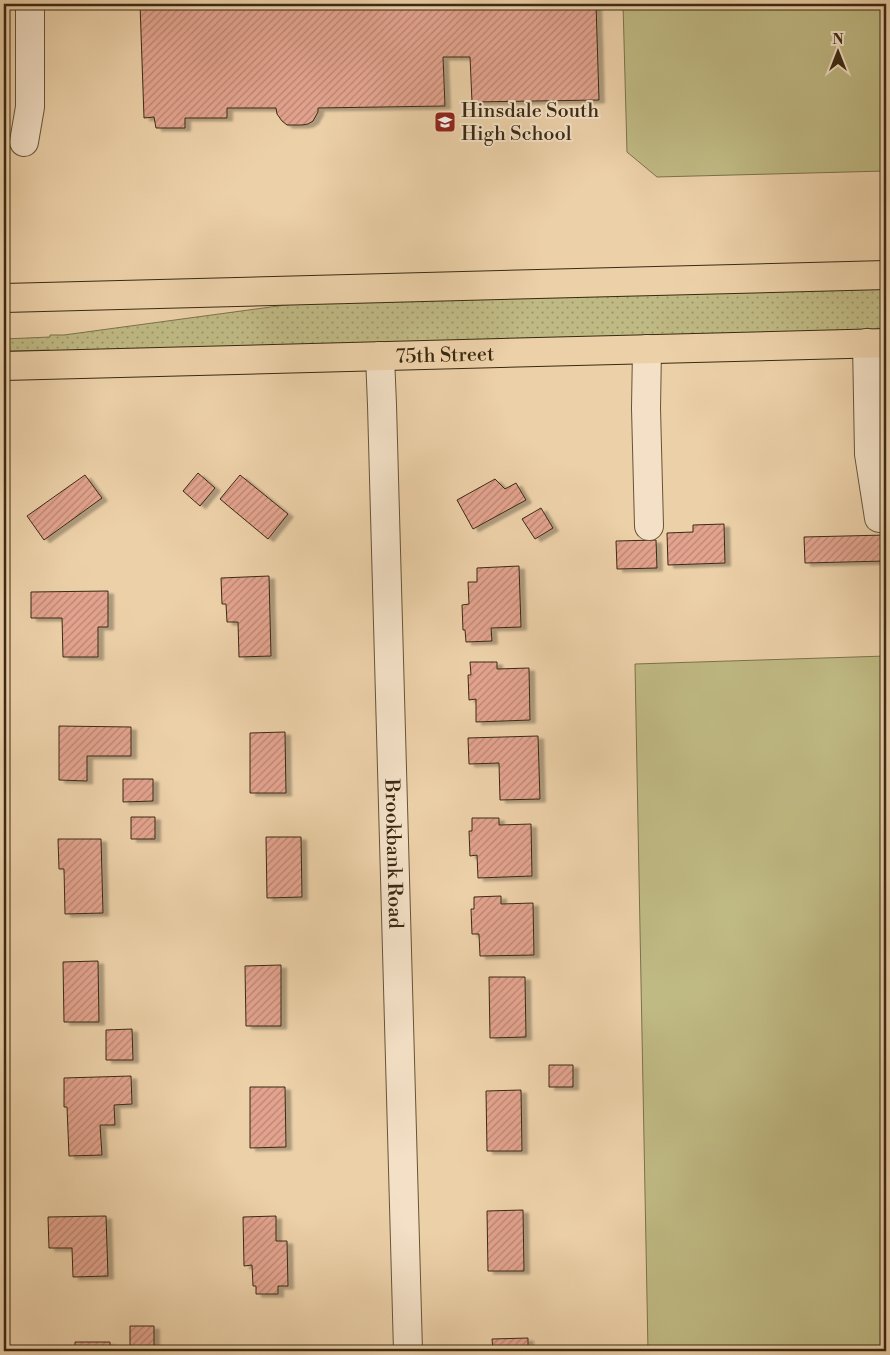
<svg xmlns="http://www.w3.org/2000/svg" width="890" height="1355" font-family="'Libre Bodoni',serif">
  <defs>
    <pattern id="grass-dots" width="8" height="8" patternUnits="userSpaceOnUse" patternTransform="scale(1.25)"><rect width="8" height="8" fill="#bfb983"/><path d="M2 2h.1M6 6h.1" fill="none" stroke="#9c976a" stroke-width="1.8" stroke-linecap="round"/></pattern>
    <pattern id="building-hatch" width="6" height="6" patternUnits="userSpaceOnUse" patternTransform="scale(1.25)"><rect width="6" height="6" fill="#e3a38e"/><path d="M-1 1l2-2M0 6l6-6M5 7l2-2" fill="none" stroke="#b98573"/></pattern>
    <filter id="shadow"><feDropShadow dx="5.5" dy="3" stdDeviation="1" flood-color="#0004"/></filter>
  </defs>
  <rect width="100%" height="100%" fill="#ecd0a8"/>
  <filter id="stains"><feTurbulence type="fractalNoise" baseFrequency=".004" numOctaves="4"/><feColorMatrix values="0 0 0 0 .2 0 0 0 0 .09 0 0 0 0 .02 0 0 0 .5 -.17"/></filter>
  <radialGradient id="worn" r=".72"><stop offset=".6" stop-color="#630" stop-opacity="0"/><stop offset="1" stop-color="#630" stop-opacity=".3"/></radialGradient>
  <path fill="url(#grass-dots)" stroke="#7c724b" d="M 886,289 L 886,330 L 51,352 L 50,350 L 4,351 L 4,339 L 50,337 L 50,335 L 64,335 L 293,304 Z"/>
  <path fill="#bfb983" stroke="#7c724b" d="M 623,4 L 886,4 L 886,171 L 657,177 L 627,152 Z
    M 886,656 L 886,1351 L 648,1351 L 635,664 Z"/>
  <path fill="url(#building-hatch)" stroke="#3a2a13" filter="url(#shadow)" d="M 140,4 L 596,4 L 599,100 L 472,102 L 470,57 L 443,57 L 445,106 L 318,108 L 318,112 L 313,121 L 308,124 L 302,125 L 287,125 L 282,121 L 277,114 L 276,108 L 227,108 L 227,118 L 185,118 L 185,128 L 156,128 L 154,117 L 144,118 Z
    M 198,473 L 215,488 L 200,506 L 183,491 Z
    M 85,475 L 102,498 L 44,540 L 27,516 Z
    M 240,475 L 288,514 L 268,539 L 220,499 Z
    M 495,479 L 505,489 L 516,483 L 526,500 L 473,529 L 457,500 Z
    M 541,508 L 553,528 L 535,539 L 522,519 Z
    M 724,524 L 725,563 L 668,565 L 667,533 L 693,532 L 693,525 Z
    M 886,535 L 886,561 L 805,563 L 804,537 Z
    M 656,540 L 657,568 L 617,569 L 616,541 Z
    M 519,566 L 521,627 L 491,628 L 492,641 L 466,642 L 465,630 L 463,630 L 462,605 L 469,604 L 468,582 L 477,582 L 477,568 Z
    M 269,576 L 271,656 L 239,657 L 238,622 L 227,622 L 226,604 L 222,604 L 221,578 Z
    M 108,591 L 108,627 L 98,627 L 98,657 L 63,657 L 62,618 L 31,618 L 31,592 Z
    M 470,662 L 497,662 L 497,669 L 529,668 L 530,720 L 476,722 L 476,699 L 469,700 L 468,675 L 471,675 Z
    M 59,726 L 131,727 L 131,756 L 87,756 L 87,781 L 59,780 Z
    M 285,732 L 286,793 L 250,793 L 250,733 Z
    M 538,736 L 540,799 L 500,800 L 499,763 L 469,764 L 468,738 Z
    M 123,779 L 153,779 L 153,801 L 123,802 Z
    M 131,817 L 155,817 L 155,839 L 131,839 Z
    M 472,818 L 499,818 L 499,825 L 531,824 L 532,876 L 478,878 L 477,855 L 470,856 L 469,831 L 472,831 Z
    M 266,837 L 301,837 L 302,897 L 267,898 Z
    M 58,839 L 101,839 L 103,913 L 65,914 L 64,869 L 59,869 Z
    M 501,896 L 501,904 L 533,903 L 534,955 L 480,956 L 479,934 L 472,934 L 471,909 L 474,909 L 474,897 Z
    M 98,961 L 99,1022 L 64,1022 L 63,962 Z
    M 281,965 L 281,1026 L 246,1026 L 245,966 Z
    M 489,977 L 525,977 L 526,1037 L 490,1038 Z
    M 132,1029 L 133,1060 L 106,1060 L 106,1030 Z
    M 549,1065 L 573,1065 L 573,1087 L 549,1087 Z
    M 131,1076 L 132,1104 L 114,1105 L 115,1125 L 100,1125 L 102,1155 L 69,1156 L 67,1107 L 64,1107 L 64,1078 Z
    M 250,1087 L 285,1087 L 286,1147 L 250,1148 Z
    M 521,1090 L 522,1151 L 487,1151 L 486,1091 Z
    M 523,1210 L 524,1271 L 488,1271 L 487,1211 Z
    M 106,1216 L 108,1276 L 73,1277 L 72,1248 L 49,1248 L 48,1217 Z
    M 276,1216 L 276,1241 L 287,1241 L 288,1286 L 278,1286 L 278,1294 L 256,1294 L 256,1286 L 253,1286 L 252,1265 L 244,1266 L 243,1217 Z
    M 130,1326 L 154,1326 L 154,1348 L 130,1349 Z
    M 528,1338 L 528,1351 L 493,1351 L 492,1339 Z
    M 75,1342 L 110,1342 L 110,1351 L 75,1351 Z"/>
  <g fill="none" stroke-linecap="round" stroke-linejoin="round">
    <g stroke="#665438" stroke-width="30">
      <g id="minor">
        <path d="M 24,142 L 30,107 L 30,4"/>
        <path d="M 867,343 L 869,454 L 879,518"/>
        <path d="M 647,349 L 646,408 L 649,526"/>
        <path id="s1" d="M 380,356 L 382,405 L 408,1351"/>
      </g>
    </g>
    <g stroke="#3a2a13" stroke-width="30">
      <g id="major">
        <path d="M 4,298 L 886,275"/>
        <path id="s2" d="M 4,366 L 886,343"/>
      </g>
    </g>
    <use href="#minor" stroke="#f3e0c6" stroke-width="28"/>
    <use href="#major" stroke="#ecd0a8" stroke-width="28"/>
  </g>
  <defs>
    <g id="school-square" transform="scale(1.125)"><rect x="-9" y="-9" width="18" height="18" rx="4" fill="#8f2418" stroke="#f3e0c6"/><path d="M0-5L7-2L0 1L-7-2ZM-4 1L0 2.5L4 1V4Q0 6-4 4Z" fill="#fff"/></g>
  </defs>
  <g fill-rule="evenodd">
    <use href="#school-square" x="445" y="122"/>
  </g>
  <g text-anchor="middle" stroke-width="4" stroke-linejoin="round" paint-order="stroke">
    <g font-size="20" fill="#3a2a13" stroke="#f3e0c6" text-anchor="start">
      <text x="461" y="117">Hinsdale South<tspan x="461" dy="23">High School</tspan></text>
    </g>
    <g font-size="20" fill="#3a2a13" stroke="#f3e0c6">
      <text dy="7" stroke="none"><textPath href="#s2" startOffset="441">75th Street</textPath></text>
      <text dy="7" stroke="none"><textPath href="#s1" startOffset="498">Brookbank Road</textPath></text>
    </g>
  </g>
  <rect width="890" height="1355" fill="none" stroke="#ecd0a8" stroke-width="20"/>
  <rect x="5" y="5" width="880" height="1345" fill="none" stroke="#3a2a13" stroke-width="2.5"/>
  <rect x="10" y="10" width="870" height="1335" fill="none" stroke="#3a2a13"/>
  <g transform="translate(838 52)" stroke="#f3e0c6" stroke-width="4" paint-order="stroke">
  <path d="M0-4L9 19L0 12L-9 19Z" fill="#3a2a13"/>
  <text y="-8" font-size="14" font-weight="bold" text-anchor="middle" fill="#3a2a13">N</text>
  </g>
  <rect width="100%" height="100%" filter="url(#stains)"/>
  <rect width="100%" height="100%" fill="url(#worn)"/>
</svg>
